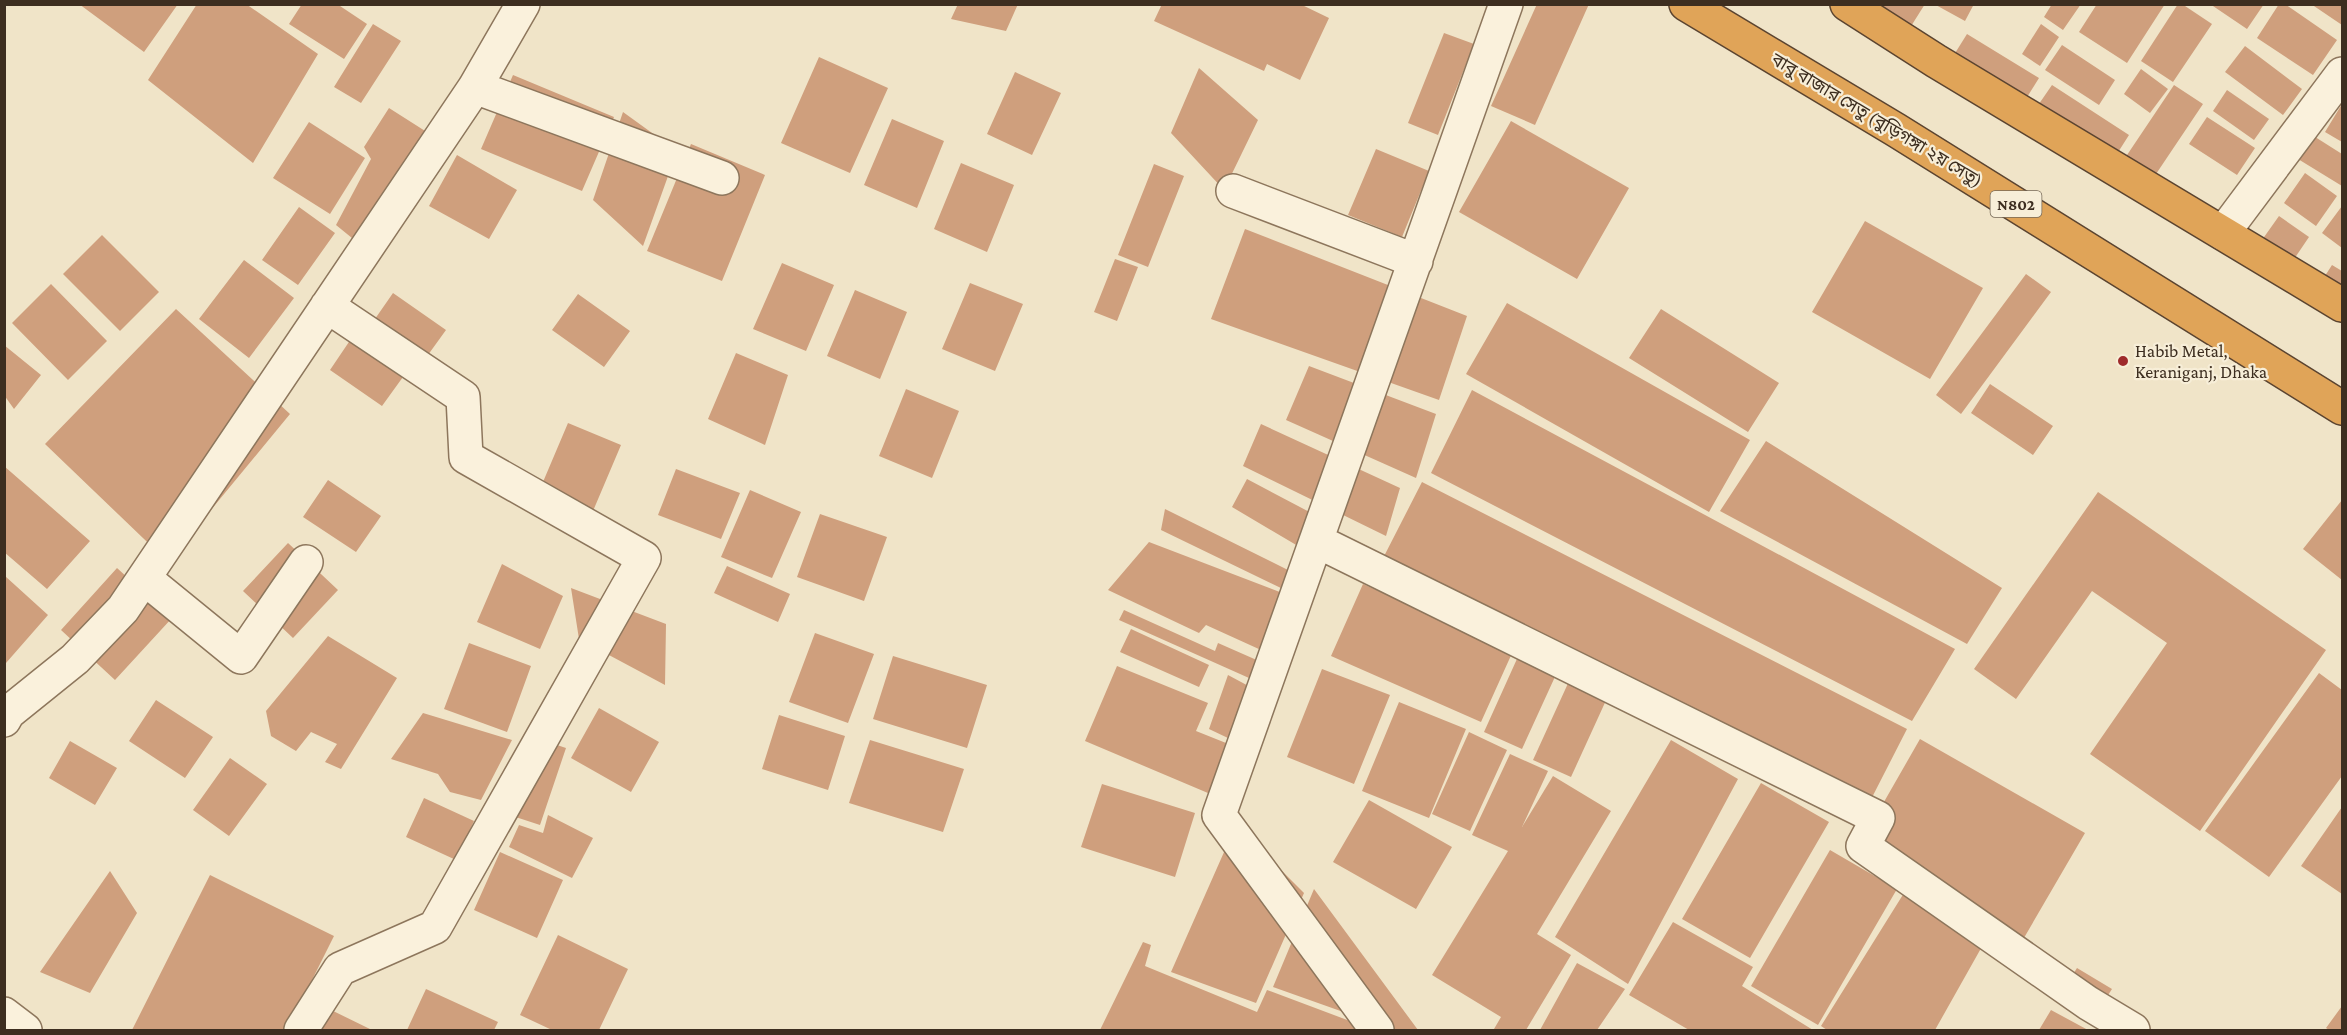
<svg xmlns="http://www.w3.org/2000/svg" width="2347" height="1035" font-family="'Crimson Pro','Noto Sans Bengali',serif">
  <rect width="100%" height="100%" fill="#f0e4c8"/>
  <path fill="#cf9f7d" d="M 79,4 L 178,4 L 144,52 Z
    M 197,4 L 246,4 L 318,54 L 253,163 L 148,80 Z
    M 302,4 L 337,4 L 367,24 L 344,59 L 289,24 Z
    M 958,4 L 1018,4 L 1006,31 L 951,19 Z
    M 1162,4 L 1300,4 L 1329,18 L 1300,80 L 1267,64 L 1264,71 L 1154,21 Z
    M 1537,4 L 1589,4 L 1535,125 L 1491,106 Z
    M 1866,4 L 1925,4 L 1908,31 Z
    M 1934,4 L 1974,4 L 1965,21 Z
    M 2052,4 L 2081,4 L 2063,30 L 2044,17 Z
    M 2097,4 L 2165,4 L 2127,63 L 2079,32 Z
    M 2178,4 L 2182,4 L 2212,24 L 2173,82 L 2141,61 Z
    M 2210,4 L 2264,4 L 2247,29 Z
    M 2279,4 L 2285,4 L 2337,40 L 2313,75 L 2257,38 Z
    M 2311,4 L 2342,4 L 2342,25 Z
    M 373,24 L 401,41 L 361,103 L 334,87 Z
    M 2041,24 L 2059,37 L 2040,66 L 2022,54 Z
    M 1444,33 L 1474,44 L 1438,135 L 1408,123 Z
    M 1967,34 L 2039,78 L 2024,102 L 1952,58 Z
    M 2062,45 L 2115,80 L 2099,105 L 2045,70 Z
    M 2245,46 L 2302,89 L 2283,115 L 2225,72 Z
    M 819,57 L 888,88 L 850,173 L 781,143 Z
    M 1199,68 L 1258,120 L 1224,190 L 1171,133 Z
    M 2141,69 L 2168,89 L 2150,113 L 2124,94 Z
    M 1015,72 L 1061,93 L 1032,155 L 987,134 Z
    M 513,75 L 614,117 L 582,191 L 481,149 Z
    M 2052,85 L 2129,135 L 2108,168 L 2030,117 Z
    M 2174,85 L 2203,104 L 2154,177 L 2125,158 Z
    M 2227,90 L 2269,119 L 2254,140 L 2213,111 Z
    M 2342,104 L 2342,142 L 2325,132 Z
    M 389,108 L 444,143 L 379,260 L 336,225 L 371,159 L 364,147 Z
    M 623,112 L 677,151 L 643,246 L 593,200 Z
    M 2207,117 L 2255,148 L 2237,175 L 2189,144 Z
    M 892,119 L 944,141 L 917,208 L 864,185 Z
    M 1511,121 L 1629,188 L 1577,279 L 1459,212 Z
    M 309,122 L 365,158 L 330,214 L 273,178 Z
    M 2312,135 L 2342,154 L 2342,186 L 2298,159 Z
    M 691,144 L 765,175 L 722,281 L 647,251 Z
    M 1376,149 L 1429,171 L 1402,237 L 1348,215 Z
    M 457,155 L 517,190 L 489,239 L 429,206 Z
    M 961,163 L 1014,185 L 987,252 L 934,229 Z
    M 1154,164 L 1184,176 L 1148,267 L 1118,255 Z
    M 2305,173 L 2337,196 L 2316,226 L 2284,203 Z
    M 2342,206 L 2342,248 L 2322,233 Z
    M 299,207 L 335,233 L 298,285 L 262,260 Z
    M 2279,216 L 2309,237 L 2288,268 L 2257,247 Z
    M 1865,221 L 1983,288 L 1930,379 L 1812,312 Z
    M 1245,229 L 1467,316 L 1439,400 L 1211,319 Z
    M 102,235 L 159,292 L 120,331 L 63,274 Z
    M 1115,259 L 1138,267 L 1117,321 L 1094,312 Z
    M 244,260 L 294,298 L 249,358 L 199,319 Z
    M 782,263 L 834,285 L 806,351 L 753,329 Z
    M 2332,265 L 2342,271 L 2342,292 L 2323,279 Z
    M 2026,274 L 2051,292 L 1961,414 L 1936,395 Z
    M 970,283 L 1023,304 L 995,371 L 942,349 Z
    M 51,284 L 107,341 L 68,380 L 12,323 Z
    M 855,290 L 907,312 L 880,379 L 827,356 Z
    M 393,293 L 446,330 L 420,366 L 368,329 Z
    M 578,294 L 630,331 L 604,367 L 552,330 Z
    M 1507,303 L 1750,440 L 1709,512 L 1466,374 Z
    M 176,309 L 290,414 L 168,562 L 45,444 Z
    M 1661,309 L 1779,383 L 1748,432 L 1629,358 Z
    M 355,333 L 408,370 L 382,406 L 330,370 Z
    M 4,345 L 41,375 L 14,409 L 4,395 Z
    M 736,353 L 788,375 L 765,445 L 708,419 Z
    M 1309,366 L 1436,414 L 1416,478 L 1286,420 Z
    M 1990,384 L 2053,426 L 2033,455 L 1971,413 Z
    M 906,389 L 959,411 L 932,478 L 879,456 Z
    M 1472,390 L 1955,649 L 1912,721 L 1431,473 Z
    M 568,423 L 621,445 L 593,511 L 540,489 Z
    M 1261,424 L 1400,488 L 1386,536 L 1243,466 Z
    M 1766,441 L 2002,588 L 1967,644 L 1720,511 Z
    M 4,466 L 90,541 L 47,589 L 4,552 Z
    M 676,469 L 740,493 L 721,539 L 658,515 Z
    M 1247,479 L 1317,516 L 1303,549 L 1232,507 Z
    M 328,480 L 381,516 L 356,552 L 303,517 Z
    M 1422,482 L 1907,729 L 1863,815 L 1378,568 Z
    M 750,490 L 801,512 L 772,578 L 721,557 Z
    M 2098,492 L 2326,650 L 2200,831 L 2090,754 L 2167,643 L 2092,591 L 2016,699 L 1974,669 Z
    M 2342,500 L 2342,580 L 2303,549 Z
    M 1165,509 L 1290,571 L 1310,602 L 1161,530 Z
    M 820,514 L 887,537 L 864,601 L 797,577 Z
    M 1149,542 L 1298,599 L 1274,656 L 1206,625 L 1199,633 L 1108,590 Z
    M 288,543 L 338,590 L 293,638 L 243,591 Z
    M 502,564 L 563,596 L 540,649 L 477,622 Z
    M 727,566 L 790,594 L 778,622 L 714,593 Z
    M 117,568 L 172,618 L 115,680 L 61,630 Z
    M 5,576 L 48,615 L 6,663 L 5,662 Z
    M 1363,584 L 1513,651 L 1481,722 L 1331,656 Z
    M 571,588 L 666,624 L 665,685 L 579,639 Z
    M 1124,610 L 1215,651 L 1218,643 L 1284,672 L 1276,690 L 1119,620 Z
    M 1131,629 L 1209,665 L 1199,687 L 1120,652 Z
    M 815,633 L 874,654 L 848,723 L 789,702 Z
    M 328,636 L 397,678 L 341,769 L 325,762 L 337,744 L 311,732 L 296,751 L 271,736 L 266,711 Z
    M 469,643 L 531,666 L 507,732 L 444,709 Z
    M 1521,650 L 1559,668 L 1522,749 L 1484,732 Z
    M 893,656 L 987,685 L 967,748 L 873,719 Z
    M 1117,666 L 1208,703 L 1196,731 L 1236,747 L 1215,796 L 1085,741 Z
    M 1322,669 L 1390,695 L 1354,784 L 1287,757 Z
    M 2319,673 L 2342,690 L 2342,776 L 2269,877 L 2205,831 Z
    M 1228,675 L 1269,697 L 1249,748 L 1209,729 Z
    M 1570,679 L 1608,696 L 1571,777 L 1533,760 Z
    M 156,700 L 213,737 L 185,778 L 129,741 Z
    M 1399,702 L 1466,729 L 1429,818 L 1362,791 Z
    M 599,708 L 659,742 L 631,792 L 571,758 Z
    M 423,713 L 512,740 L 481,800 L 450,792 L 438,774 L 391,759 Z
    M 779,715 L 845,736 L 828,790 L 762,769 Z
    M 1469,732 L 1507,750 L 1470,831 L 1432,814 Z
    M 524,734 L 566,748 L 540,825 L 497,811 Z
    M 1920,739 L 2085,833 L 2021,943 L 1857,849 Z
    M 870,740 L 964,769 L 943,832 L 849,803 Z
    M 1671,740 L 1738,779 L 1628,984 L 1555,937 Z
    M 70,741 L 117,768 L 95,805 L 49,778 Z
    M 1510,754 L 1548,771 L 1522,827 L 1553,776 L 1611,811 L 1537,934 L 1571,955 L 1526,1030 L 1497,1030 L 1494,1029 L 1501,1017 L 1432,975 L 1508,851 L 1472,835 Z
    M 230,758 L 267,784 L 229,836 L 193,810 Z
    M 1761,783 L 1829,822 L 1750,958 L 1682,919 Z
    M 1102,784 L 1195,813 L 1175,877 L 1081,847 Z
    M 424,798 L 474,821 L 456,860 L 406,837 Z
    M 1369,800 L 1452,847 L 1416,909 L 1333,862 Z
    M 2342,807 L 2342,894 L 2301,866 Z
    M 548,815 L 593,838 L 572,878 L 509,847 L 519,825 L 543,833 Z
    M 1236,825 L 1304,893 L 1256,1003 L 1171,972 Z
    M 1830,850 L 1897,889 L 1818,1025 L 1751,986 Z
    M 500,852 L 563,880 L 537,938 L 474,910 Z
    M 110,871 L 137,913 L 90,993 L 40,972 Z
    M 210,875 L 334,936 L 287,1030 L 132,1030 Z
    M 1314,889 L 1418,1030 L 1394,1030 L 1273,987 Z
    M 1904,893 L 1984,943 L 1935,1030 L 1827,1030 L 1821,1026 Z
    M 1673,922 L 1753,967 L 1742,986 L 1813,1030 L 1689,1030 L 1629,995 Z
    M 558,935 L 628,969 L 599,1030 L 552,1030 L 520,1015 Z
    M 1143,942 L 1151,945 L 1145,966 L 1257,1012 L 1267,990 L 1374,1030 L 1100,1030 Z
    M 1577,963 L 1625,989 L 1597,1030 L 1540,1030 Z
    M 2077,968 L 2112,989 L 2094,1017 L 2060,995 Z
    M 426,989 L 498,1022 L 494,1030 L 407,1030 Z
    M 2342,1006 L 2342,1030 L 2329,1030 L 2326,1028 Z
    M 325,1007 L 372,1030 L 313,1030 Z
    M 2051,1010 L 2088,1030 L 2039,1030 Z"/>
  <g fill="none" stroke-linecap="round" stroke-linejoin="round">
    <g stroke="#8d765c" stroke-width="36">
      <path id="street" d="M 475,87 L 722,178
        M 1233,191 L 1416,261
        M 2223,233 L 2342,74
        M 1317,541 L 1878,818 L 1863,846 L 2088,1003 L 2133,1030
        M 149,582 L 241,657 L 306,562
        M 4,720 L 8,713 L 75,659 L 123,609 L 475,87 L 523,4
        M 4,1014 L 25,1030
        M 301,1030 L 340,969 L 435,927 L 644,558 L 466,457 L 463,397 L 327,306
        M 1377,1030 L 1219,815 L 1506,4"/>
    </g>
    <g stroke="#5b4430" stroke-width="36">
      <path id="highway" d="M 1686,4 L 1896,130 L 2342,408
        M 1847,4 L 1936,61 L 2342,305"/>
    </g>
    <use href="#street" stroke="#faf1dc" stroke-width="33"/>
    <use href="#highway" stroke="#e0a458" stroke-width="33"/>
  </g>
  <circle fill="#9e2a2b" stroke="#f7eed8" stroke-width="2" cx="2123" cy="361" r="6"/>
  <g text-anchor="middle" stroke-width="4.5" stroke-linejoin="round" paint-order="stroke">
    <rect fill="#f7eed8" stroke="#756857" stroke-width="1.5" x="1990.5" y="191" width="51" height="26" rx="4.5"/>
    <g font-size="16" font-weight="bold" fill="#3d2e20">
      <text x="2016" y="210">N802</text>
    </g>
    <g font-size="18" fill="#3d2e20" stroke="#f7eed8">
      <text transform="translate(1877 120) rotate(31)" y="6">বাবু বাজার সেতু (বুড়িগঙ্গা ২য় সেতু)</text>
    </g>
    <g font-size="18" fill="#3d2e20" stroke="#f7eed8" text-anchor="start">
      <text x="2135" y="357">Habib Metal,<tspan x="2135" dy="21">Keraniganj, Dhaka</tspan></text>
    </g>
  </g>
  <rect width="2347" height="1035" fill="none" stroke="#3d2e20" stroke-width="12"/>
</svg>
